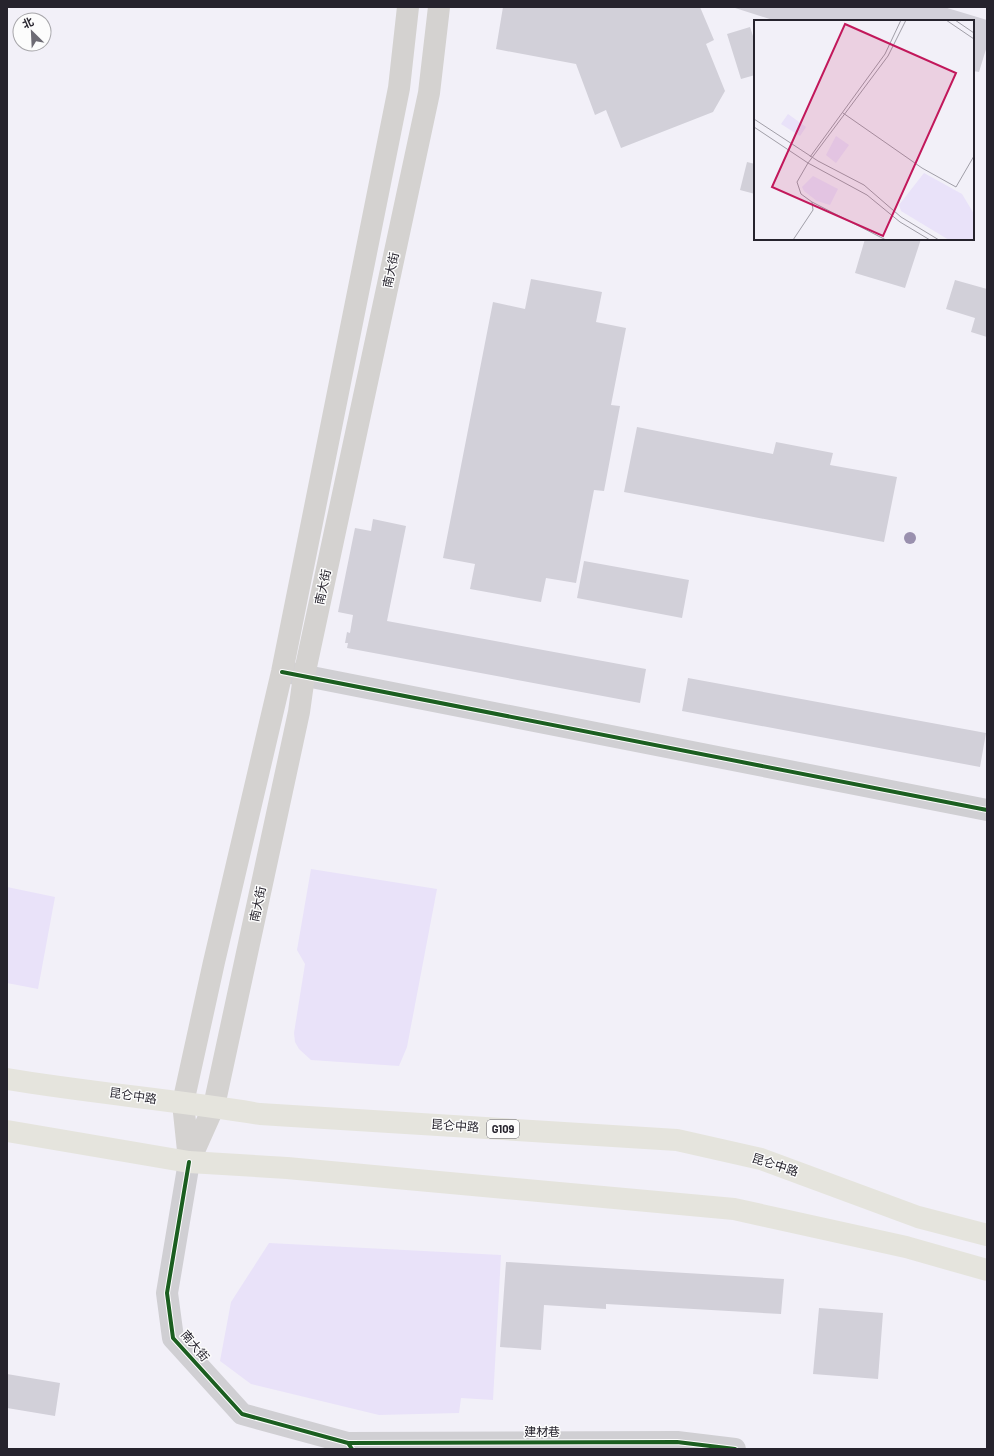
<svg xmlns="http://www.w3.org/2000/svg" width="994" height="1456" font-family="Barlow,'Noto Sans SC',sans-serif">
  <rect width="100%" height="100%" fill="#f2f0f8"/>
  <path fill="#e9e2f9" d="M 311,869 L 437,889 L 407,1047 L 399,1066 L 311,1060 L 299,1049 L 295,1042 L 294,1033 L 305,964 L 297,950 Z
    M 7,887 L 55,897 L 38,989 L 7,983 Z
    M 269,1243 L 501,1255 L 493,1400 L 461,1398 L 459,1413 L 379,1415 L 251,1384 L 220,1361 L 231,1302 Z"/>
  <path fill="#d2d0d9" d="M 503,7 L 700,7 L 714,40 L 706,44 L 725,91 L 713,112 L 621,148 L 606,110 L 595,115 L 576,64 L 496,49 Z
    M 732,7 L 944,7 L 987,20 L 987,46 L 979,72 L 973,71 L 973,21 L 776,21 Z
    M 750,27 L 755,42 L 755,75 L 741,79 L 727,34 Z
    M 747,162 L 755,164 L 755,194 L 740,190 Z
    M 865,239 L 921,239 L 905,288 L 855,273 Z
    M 531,279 L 602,292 L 596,322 L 626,328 L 611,405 L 620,406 L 604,491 L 594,490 L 576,583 L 546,578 L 541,602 L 470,589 L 475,564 L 443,558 L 493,302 L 525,309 Z
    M 955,280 L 987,289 L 987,337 L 971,332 L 975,318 L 946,309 Z
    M 637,427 L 773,454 L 776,442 L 833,453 L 830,465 L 897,477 L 884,542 L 624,492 Z
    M 373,519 L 406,526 L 387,621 L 646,669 L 640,703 L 347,648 L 348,643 L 345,643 L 347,632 L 350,633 L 353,615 L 338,612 L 355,528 L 371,531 Z
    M 584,561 L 689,580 L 682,618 L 577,598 Z
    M 688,678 L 986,733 L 980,767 L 682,711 Z
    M 506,1262 L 784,1279 L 781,1314 L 606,1304 L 606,1309 L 544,1305 L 541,1350 L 500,1347 Z
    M 819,1308 L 883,1313 L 878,1379 L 813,1374 Z
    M 7,1374 L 60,1383 L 55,1416 L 7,1408 Z"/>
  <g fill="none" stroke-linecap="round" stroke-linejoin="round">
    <path stroke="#d0cfd3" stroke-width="22" d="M 286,672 L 987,810
      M 189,1162 L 167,1293 L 173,1338 L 242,1414 L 348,1443 L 352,1449
      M 348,1443 L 677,1442 L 735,1449"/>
    <path stroke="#d4d2d0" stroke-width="22" d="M 189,1160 L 183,1103 L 214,962 L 282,672 L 399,88 L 408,7
      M 189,1162 L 214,1106 L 299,712 L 304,676 L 429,93 L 439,7"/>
    <path stroke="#e5e4dd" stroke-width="22" d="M 7,1079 C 91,1093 176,1100 260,1114 L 677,1140 L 761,1159 L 918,1217 L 987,1235
      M 7,1131 L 189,1162 L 287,1168 L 734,1209 L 906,1247 L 987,1270"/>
    <g stroke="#fcfcfc" stroke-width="6">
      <path id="cycleway" d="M 282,672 L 987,810
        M 189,1162 L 167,1293 L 173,1338 L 242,1414 L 348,1443 L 352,1449
        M 348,1443 L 677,1442 L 735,1449"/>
    </g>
    <use href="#cycleway" stroke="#1b5e20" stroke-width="4"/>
  </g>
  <circle fill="#9a90ae" cx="910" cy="538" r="6"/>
  <g text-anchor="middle" stroke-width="3" stroke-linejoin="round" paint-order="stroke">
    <rect fill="#fcfcfc" stroke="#66646b" stroke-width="1" x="487" y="1120" width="32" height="18" rx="3"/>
    <g font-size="11" font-weight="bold" fill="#26232d">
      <text x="503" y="1133">G109</text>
    </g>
    <g font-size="12" fill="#26232d" stroke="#fcfcfc">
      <text transform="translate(391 270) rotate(-78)" y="4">南大街</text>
      <text transform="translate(323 587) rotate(-78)" y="4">南大街</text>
      <text transform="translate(258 904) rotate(-78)" y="4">南大街</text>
      <text transform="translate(133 1096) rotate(8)" y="4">昆仑中路</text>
      <text transform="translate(455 1126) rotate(4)" y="4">昆仑中路</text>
      <text transform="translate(775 1165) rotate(18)" y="4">昆仑中路</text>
      <text transform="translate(195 1346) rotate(50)" y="4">南大街</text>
      <text x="542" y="1436">建材巷</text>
    </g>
  </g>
  <g transform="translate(754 20)">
    <rect width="220" height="220" fill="#f2f0f8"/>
    <path d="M 34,94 L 52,107 L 46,116 L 27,104 ZM 82,116 L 95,125 L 82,143 L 72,135 ZM 170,153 L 208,174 L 220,194 L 220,220 L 195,220 L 147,191 L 145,185 ZM 59,156 L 84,169 L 76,185 L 63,181 L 50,171 L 48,167 Z" fill="#e9e2f9"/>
    <path fill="none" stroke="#a09ea7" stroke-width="1" d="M 192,0 L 220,19M 201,0 L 220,13M 89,93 L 168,148 L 202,167 L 220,136M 0,99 L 64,141 L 110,165 L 147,197 L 185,220M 0,107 L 54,143 L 113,175 L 146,202 L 176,220M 56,137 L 131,34 L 147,0M 54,143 L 134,36 L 152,0M 58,182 L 132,220M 39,220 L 59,190 L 58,182 L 47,174 L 43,162 L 54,143"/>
    <path fill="#c2185b" fill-opacity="0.15" stroke="#c2185b" stroke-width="2" d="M 91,4 L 202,53 L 129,216 L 18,167 Z"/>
    <rect width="220" height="220" fill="none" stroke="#26232d" stroke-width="2"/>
  </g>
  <rect width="994" height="1456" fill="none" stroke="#26232d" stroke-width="16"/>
  <g transform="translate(32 32) rotate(336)"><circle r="19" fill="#fcfcfc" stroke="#a6a5a9"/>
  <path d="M0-3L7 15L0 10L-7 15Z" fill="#6d6b74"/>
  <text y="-6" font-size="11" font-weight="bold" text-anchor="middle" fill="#26232d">北</text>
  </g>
</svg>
